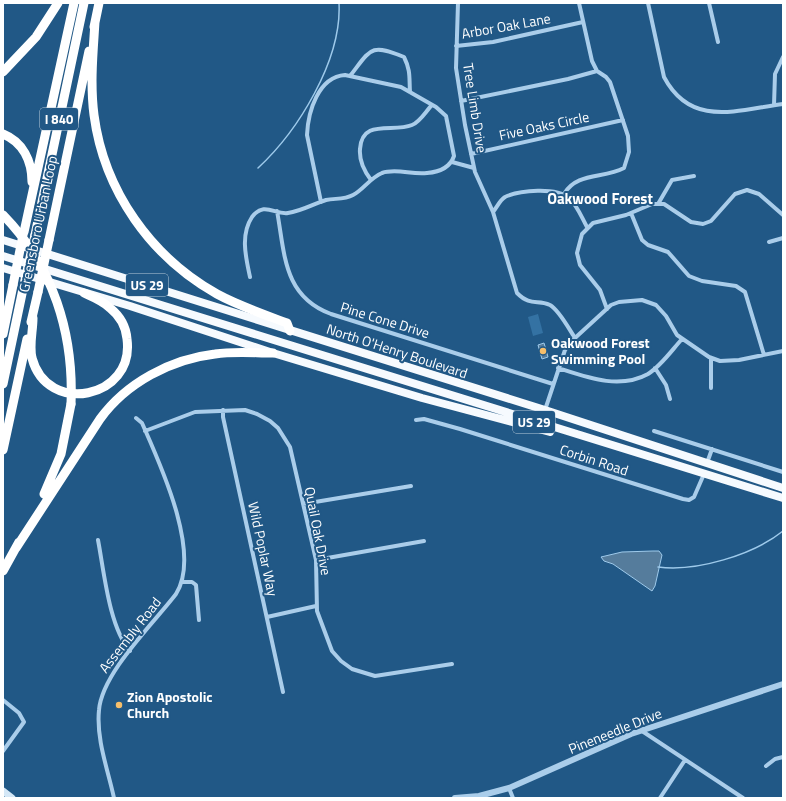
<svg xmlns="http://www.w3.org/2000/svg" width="786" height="801" font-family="'Titillium Web',sans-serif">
  <rect width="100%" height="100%" fill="#215886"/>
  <path fill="#3472a3" d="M 538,314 L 543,333 L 533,336 L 528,317 Z"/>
  <path fill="#557c9c" stroke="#9ecaeb" d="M 544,343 L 548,357 L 542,359 L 538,345 Z
    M 653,551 L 659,551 L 662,555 L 655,586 L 652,591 L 613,564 L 604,561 L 601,557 L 622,552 Z"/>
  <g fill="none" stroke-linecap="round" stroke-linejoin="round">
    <path stroke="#9ecaeb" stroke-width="1.5" d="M 258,168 C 298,131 342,60 339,3
      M 658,567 C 696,572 753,555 783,531"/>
    <path stroke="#aacdea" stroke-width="4" d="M 458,3 L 456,68 L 465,125 L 475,172 L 493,212
      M 648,3 L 664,77 C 691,128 737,110 783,104
      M 709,3 L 718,42
      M 456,46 L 493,42 L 583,22
      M 350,76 C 371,49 370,43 404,57 C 411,71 409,78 410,92
      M 461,101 L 568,79 L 597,71
      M 774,105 L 775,74 L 783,57
      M 471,154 L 623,120
      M 452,162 L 474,168
      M 371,180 C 364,171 359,161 360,149 C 362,118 393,133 412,125 C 420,122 426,111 432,105
      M 564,194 C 577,172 603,179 624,168 L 629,152 L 628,136 L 610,82 L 606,77 L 597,71 L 592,61 L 579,3
      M 658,204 L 672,180 L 694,176
      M 277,211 C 285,254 283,296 331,314 L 553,384
      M 631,213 L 642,240 L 648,245 L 668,252 L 689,276 L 702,281 L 736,286 L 745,292 L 764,355
      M 769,242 L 783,238
      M 250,277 C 246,258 240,235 252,217 C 264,201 275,215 288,213 C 302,211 313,204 326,200 C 335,198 344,200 353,195 C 363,190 370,178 382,173 C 396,168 412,175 427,173 C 439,172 450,168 454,156 L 446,116 L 436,107 L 401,87 L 345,75 C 318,77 308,112 307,135 L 321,202
      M 607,309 L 600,290 L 580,265 L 577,253 L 582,234 L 593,223 L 626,215 L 652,204 L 664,204 L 691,222 L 703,224 L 711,221 L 735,194 L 747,190 L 759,194 L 783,215
      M 575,338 C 569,329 559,310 550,305 C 537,299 531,307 517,293 L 493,212 C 497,207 500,200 505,197 C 520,190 556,187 569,198 C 577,205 582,218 587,227
      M 558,368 C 586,377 619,390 648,374 C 661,366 672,350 682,339
      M 655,368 L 666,385 L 670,399
      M 711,388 L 711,358
      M 223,410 L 223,417 L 283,692
      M 545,410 L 565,350 L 575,338 L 611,305 L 619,302 L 642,300 L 656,305 L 666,316 L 677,335 L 709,357 L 720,361 L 739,360 L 783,351
      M 416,420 L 424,419 L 460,429 L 683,499 L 689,500 L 694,497 L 704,474
      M 145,431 L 195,412 L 245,410 L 257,414 L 270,421 L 278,428 L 290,447 L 316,560 L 317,611 L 332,651 L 341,661 L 352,669 L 375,676 L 452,664
      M 654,431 L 783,472
      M 707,463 L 712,449
      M 303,504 L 411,486
      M 98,540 C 104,571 109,627 130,651
      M 316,560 L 424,541
      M 182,582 L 192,582 L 196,585 L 199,620
      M 267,617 L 316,606
      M 3,700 L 19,713 L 24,722 L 3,751
      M 642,731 L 743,798
      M 766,766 L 775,759 L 783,757
      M 509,788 L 513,798
      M 114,798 C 108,770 96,739 99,710 C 102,673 153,624 176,594 C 202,553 160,464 142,423 L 136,418
      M 660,798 L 685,760"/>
    <path stroke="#aacdea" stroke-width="6" d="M 455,798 L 479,796 L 509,788 L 631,734 L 783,684"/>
    <path stroke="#d5e8f7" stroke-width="7" d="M 3,791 L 12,798"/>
    <path stroke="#f6fafe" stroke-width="8" d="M 3,240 L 545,410 L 783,488
      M 3,256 L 783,498
      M 3,268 L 130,306 L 273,353 L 422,398 L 550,432"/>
    <path stroke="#fff" stroke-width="9" d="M 95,22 C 93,53 90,84 94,115 C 104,191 151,257 217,294 C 239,306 263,314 287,323 L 290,331
      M 94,27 L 99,3
      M 3,72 L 36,37 L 58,3
      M 3,134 C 23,142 32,161 32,182
      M 24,232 L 74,3
      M 35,235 L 84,3
      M 49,240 L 89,51
      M 33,318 C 33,331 29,345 32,358 C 47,416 135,399 127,339 C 126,327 120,316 110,308 C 103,301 93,297 84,293
      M 31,322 L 38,292
      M 3,334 L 13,285
      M 3,384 L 23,289
      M 3,450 L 27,339
      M 44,494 L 61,454 L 71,404
      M 16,548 L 100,419 C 126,383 171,359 215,354 C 234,351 254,353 273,353
      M 3,571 L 19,542"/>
    <path stroke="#fff" stroke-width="9" d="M 3,215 C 53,266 74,333 71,404
      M 13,285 L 23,235
      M 23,289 L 35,235
      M 38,292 L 49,240"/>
  </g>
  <g fill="#f7bf6b" stroke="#215886" stroke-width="1.5">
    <circle cx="543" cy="351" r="4"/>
    <circle cx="119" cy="705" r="4"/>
  </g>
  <g text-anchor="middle" stroke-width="4" stroke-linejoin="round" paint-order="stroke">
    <g fill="#215886" stroke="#bccddb" stroke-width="1">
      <rect x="40" y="108" width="38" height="22" rx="3"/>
      <rect x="126" y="274" width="42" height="22" rx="3"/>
      <rect x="513" y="411" width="42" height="22" rx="3"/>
    </g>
    <g font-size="13" font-weight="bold" fill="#fff">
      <text x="59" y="124">I 840</text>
      <text x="147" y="290">US 29</text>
      <text x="534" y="427">US 29</text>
    </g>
    <g font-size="14" fill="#fff" stroke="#215886">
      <text transform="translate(506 26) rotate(-10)" y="5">Arbor Oak Lane</text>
      <text transform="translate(475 108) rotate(81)" y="5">Tree Limb Drive</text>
      <text transform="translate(544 126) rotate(-12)" y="5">Five Oaks Circle</text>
      <text transform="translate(38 224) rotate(-78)" y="5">Greensboro Urban Loop</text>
      <text transform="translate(385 320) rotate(17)" y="5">Pine Cone Drive</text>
      <text transform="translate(397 351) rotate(18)" y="5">North O'Henry Boulevard</text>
      <text transform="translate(594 460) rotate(18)" y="5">Corbin Road</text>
      <text transform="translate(318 531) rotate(79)" y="5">Quail Oak Drive</text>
      <text transform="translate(263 549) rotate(78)" y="5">Wild Poplar Way</text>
      <text transform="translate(130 635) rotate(-52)" y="5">Assembly Road</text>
      <text transform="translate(615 731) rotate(-22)" y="5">Pineneedle Drive</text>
    </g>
    <g font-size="14" font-weight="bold" fill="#fff" stroke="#215886" text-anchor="start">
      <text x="551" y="348">Oakwood Forest<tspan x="551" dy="16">Swimming Pool</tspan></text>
      <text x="127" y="702">Zion Apostolic<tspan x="127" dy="16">Church</tspan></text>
    </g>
    <g font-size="15" font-weight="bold" fill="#fff" stroke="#215886">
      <text x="600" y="204">Oakwood Forest</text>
    </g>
  </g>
  <rect width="786" height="801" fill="none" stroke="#ffffff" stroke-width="8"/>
</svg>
